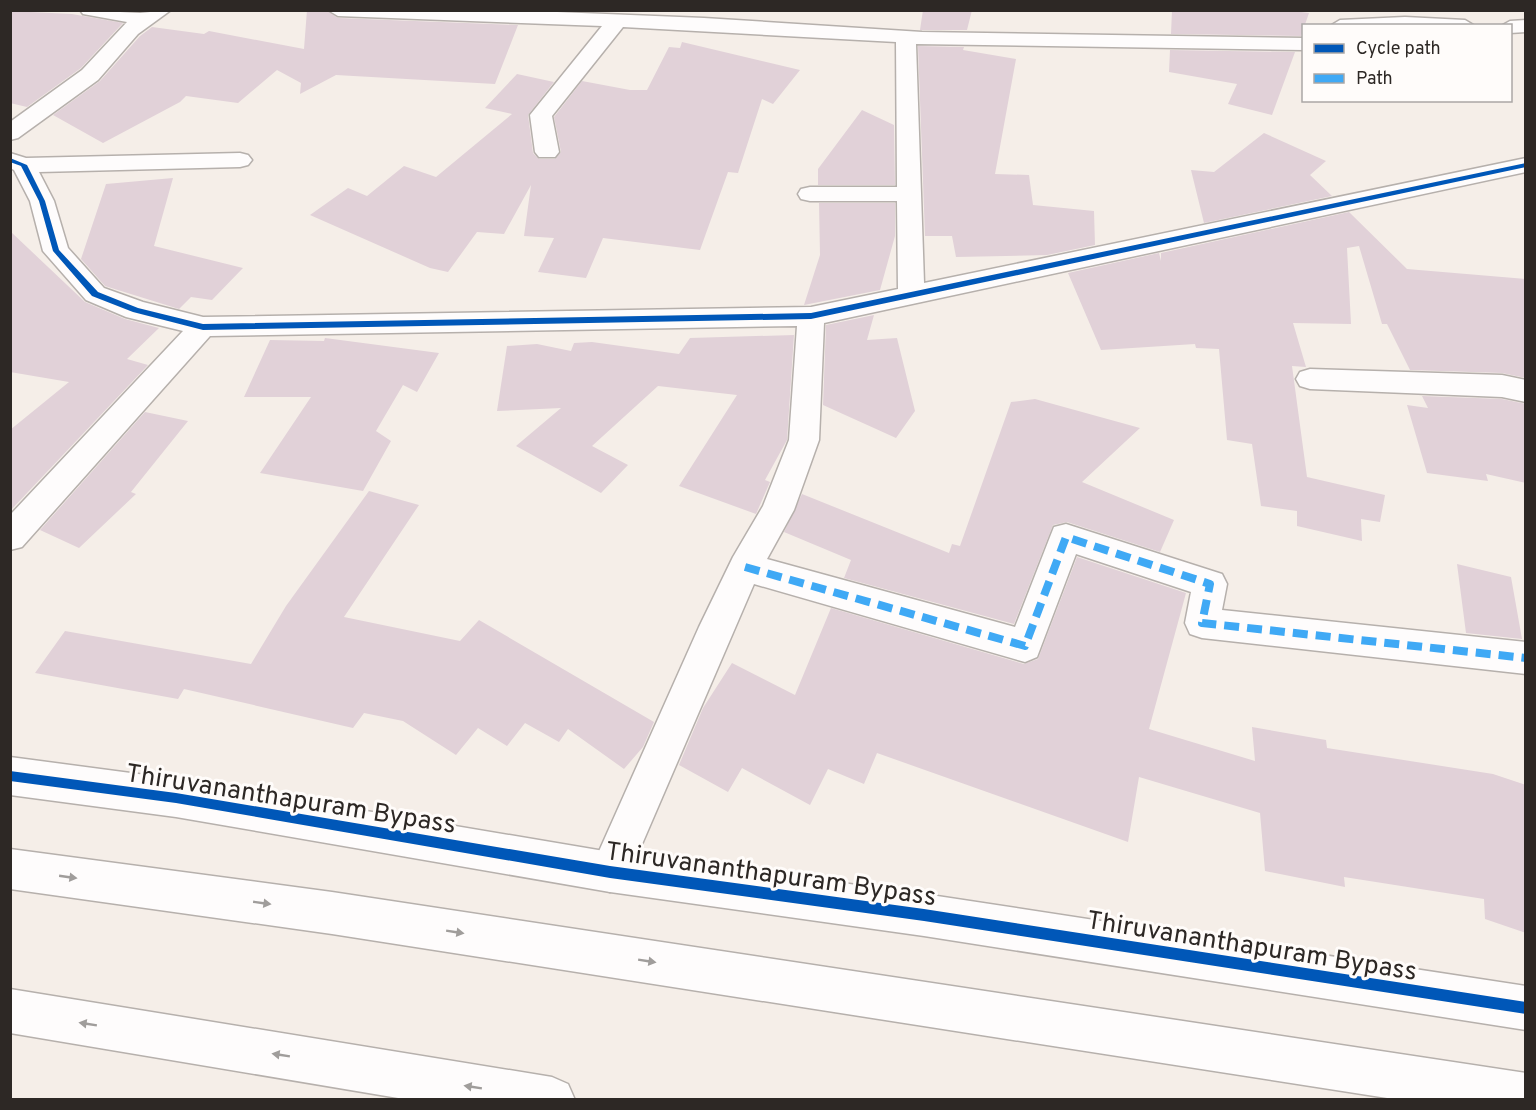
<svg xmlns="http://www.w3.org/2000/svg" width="1536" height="1110" font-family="Overpass,sans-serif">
  <rect width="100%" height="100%" fill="#f5eee8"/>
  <path fill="#e1d1d8" d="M 307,10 L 326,10 L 338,18 L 518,25 L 495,84 L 336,75 L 300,94 L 301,83 L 277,70 L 238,103 L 186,96 L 180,102 L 103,143 L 53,115 L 100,81 L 140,36 L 152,27 L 204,34 L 209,31 L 304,49 Z
    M 923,10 L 972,10 L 967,30 L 920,30 Z
    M 1172,10 L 1285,10 L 1309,13 L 1301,36 L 1171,34 Z
    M 10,11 L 72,14 L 123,23 L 81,68 L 27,107 L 10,103 Z
    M 682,42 L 800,70 L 773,104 L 762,99 L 738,173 L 728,172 L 700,250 L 603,238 L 586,278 L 538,272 L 554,238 L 524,236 L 531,185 L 504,234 L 477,232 L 448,272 L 430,268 L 310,215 L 348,188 L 367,196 L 404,166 L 436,177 L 512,114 L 485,108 L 517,74 L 554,82 L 528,115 L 533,153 L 539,159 L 555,159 L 561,152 L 554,117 L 582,81 L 630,90 L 647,90 L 669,47 L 680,48 Z
    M 918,46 L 964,47 L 963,50 L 1016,59 L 995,174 L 1029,175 L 1033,205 L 1094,211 L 1095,245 L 1047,255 L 956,257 L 952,236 L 925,236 Z
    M 1170,50 L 1295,52 L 1272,115 L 1228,104 L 1237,84 L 1169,72 Z
    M 862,110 L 894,125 L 895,185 L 818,185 L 818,169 Z
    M 1264,133 L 1326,161 L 1310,175 L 1332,196 L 1204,223 L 1191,170 L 1214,172 Z
    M 173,178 L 154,246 L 243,268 L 212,300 L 191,297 L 179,309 L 105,286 L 81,259 L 106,184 Z
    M 819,203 L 895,203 L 895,236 L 880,290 L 804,305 L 820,255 Z
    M 1349,212 L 1407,269 L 1526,279 L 1526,378 L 1502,373 L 1410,370 L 1387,324 L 1382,324 L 1359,246 L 1347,248 L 1351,324 L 1293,323 L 1306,367 L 1292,366 L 1307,477 L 1385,495 L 1380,522 L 1361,519 L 1362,541 L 1297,526 L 1297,511 L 1261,506 L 1252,444 L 1227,440 L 1219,349 L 1196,348 L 1195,344 L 1101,350 L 1068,273 L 1159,253 L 1161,261 L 1161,253 Z
    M 10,231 L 85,302 L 125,319 L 159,328 L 127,359 L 148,365 L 10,511 L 10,430 L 69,382 L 10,372 Z
    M 874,315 L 867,340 L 897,338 L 915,411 L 896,438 L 823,405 L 826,325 Z
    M 794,335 L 787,440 L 765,480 L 770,482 L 756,514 L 679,486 L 737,395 L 658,386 L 592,446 L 628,465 L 601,493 L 516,446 L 561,408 L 497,411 L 507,346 L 537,344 L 571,351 L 574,343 L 592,342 L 679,354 L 690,338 Z
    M 325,338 L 439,353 L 417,392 L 403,385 L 376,431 L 391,441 L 363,491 L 260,473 L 311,397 L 244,397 L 270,340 L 324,341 Z
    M 1422,396 L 1502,399 L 1526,404 L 1526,483 L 1486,474 L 1488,481 L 1427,473 L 1407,405 L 1428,408 Z
    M 1035,399 L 1140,428 L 1082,482 L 1174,520 L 1160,552 L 1067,522 L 1053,525 L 1014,624 L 844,578 L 851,560 L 784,532 L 802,494 L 949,553 L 952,544 L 960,546 L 1011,402 Z
    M 145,412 L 188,421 L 131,492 L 136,494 L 79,548 L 40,530 Z
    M 369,491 L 419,505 L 344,617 L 460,641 L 479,620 L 654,722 L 643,747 L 624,769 L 568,729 L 559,742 L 525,723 L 507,746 L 478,728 L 456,755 L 403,721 L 364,713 L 353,728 L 184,689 L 178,699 L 35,673 L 65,631 L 251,664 L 286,606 Z
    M 1077,557 L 1186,593 L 1149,729 L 1255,761 L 1252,727 L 1326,740 L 1327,748 L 1493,774 L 1526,785 L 1526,933 L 1485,919 L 1484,899 L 1344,877 L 1345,887 L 1265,871 L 1260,813 L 1139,777 L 1128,842 L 877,753 L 864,784 L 828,769 L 810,805 L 742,768 L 728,792 L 679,765 L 703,708 L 732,663 L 795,695 L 831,608 L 1024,664 L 1038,659 Z
    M 1457,564 L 1511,577 L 1522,639 L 1466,633 Z"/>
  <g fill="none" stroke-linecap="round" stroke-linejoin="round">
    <g stroke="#b6b0ac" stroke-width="3">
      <path id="minor" d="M 80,10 L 140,13 L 171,10 L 138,34 L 98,80 L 18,138 L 10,140 L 10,122 L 82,70 L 127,22 L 83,14 Z
        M 328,10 L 508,10 L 704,18 L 922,32 L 1304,38 L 1304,50 L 916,44 L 924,283 L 1526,158 L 1526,172 L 824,323 L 819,440 L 794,510 L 767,559 L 1015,627 L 1050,537 L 1054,527 L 1066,524 L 1222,574 L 1227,584 L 1222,610 L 1526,642 L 1526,674 L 1202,638 L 1190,634 L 1185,623 L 1191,592 L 1076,554 L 1037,657 L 1025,662 L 754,584 L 624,886 L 610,892 L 596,886 L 590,872 L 596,858 L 699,627 L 733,557 L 763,506 L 789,440 L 797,326 L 210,336 L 22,547 L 10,550 L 10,515 L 183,331 L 126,317 L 86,300 L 43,251 L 30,201 L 14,170 L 10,168 L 10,153 L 26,158 L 240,153 L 248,155 L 252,160 L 248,165 L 240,167 L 39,172 L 54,201 L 68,248 L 104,288 L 143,302 L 203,317 L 811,307 L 898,289 L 897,201 L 810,201 L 801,199 L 798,194 L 801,189 L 810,187 L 897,187 L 896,42 L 623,27 L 552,116 L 559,152 L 555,157 L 539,157 L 535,152 L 530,115 L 602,26 L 338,16 Z
        M 1405,17 L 1465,20 L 1475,26 L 1330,26 L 1340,20 Z
        M 1526,20 L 1526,32 L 1510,33 L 1510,26 L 1501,26 L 1510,21 Z
        M 1310,369 L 1502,375 L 1526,380 L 1526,402 L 1502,397 L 1310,389 L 1300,386 L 1296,379 L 1300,372 Z"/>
    </g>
    <g stroke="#b6b0ac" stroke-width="3">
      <path id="tertiary" d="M 10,757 L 176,779 L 610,852 L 924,894 L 1526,986 L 1526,1030 L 924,936 L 610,892 L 176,817 L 10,795 Z"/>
    </g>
    <g stroke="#b6b0ac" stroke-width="3">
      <path id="trunk" d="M 10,849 L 332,892 L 1526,1073 L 1526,1100 L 1400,1100 L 332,934 L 10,889 Z
        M 10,989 L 552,1077 L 568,1084 L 575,1100 L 410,1100 L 10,1033 Z"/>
    </g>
    <use href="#minor" fill="#fefcfc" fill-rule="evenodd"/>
    <use href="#tertiary" fill="#fefcfc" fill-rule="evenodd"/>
    <use href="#trunk" fill="#fefcfc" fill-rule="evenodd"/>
    <path stroke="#3fa9f5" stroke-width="8" stroke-dasharray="15 8" stroke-linecap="butt" d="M 745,567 L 1025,646 L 1066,537 L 1210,584 L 1202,623 L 1526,658"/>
    <g stroke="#fffcfa" stroke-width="4">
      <path id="cycleway" d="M 10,158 L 27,165 L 45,201 L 59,250 L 98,292 L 138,308 L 203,324 L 811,313 L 1526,163 L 1526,167 L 811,319 L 203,330 L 133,312 L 92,296 L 53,251 L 39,201 L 21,166 L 10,162 Z
        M 10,771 L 176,793 L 610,866 L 924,909 L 1526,1002 L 1526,1014 L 924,921 L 610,878 L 176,803 L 10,781 Z"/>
    </g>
    <use href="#cycleway" fill="#0057b8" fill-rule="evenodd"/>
  </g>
  <defs><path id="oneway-solid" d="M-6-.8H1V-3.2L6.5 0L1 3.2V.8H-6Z" transform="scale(1.5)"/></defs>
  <g fill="#a09d9b">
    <use href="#oneway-solid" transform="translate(68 877) rotate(8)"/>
    <use href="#oneway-solid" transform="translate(262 903) rotate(8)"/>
    <use href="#oneway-solid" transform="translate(455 932) rotate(9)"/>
    <use href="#oneway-solid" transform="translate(647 961) rotate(9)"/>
    <use href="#oneway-solid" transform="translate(88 1024) rotate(-171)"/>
    <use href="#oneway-solid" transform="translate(281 1055) rotate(-171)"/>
    <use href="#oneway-solid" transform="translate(473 1087) rotate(-171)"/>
  </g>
  <g text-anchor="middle" stroke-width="6" stroke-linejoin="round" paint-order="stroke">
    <g font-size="26" fill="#2d2825" stroke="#fffcfa">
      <text transform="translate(291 798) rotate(9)" y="9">Thiruvananthapuram Bypass</text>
      <text transform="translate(771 873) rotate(8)" y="9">Thiruvananthapuram Bypass</text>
      <text transform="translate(1252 945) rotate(9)" y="9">Thiruvananthapuram Bypass</text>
    </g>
  </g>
  <rect width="1536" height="1110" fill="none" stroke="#2d2825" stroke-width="24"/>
  <rect x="1302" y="24" width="210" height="78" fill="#fffcfa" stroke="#aba7a5" stroke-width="1.5"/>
  <rect x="1314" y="44" width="30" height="9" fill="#0057b8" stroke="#aba7a5" stroke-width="1.5"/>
  <text x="1356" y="54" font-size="18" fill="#2d2825">Cycle path</text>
  <rect x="1314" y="74" width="30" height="9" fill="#3fa9f5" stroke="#aba7a5" stroke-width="1.5"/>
  <text x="1356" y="84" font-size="18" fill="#2d2825">Path</text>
</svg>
